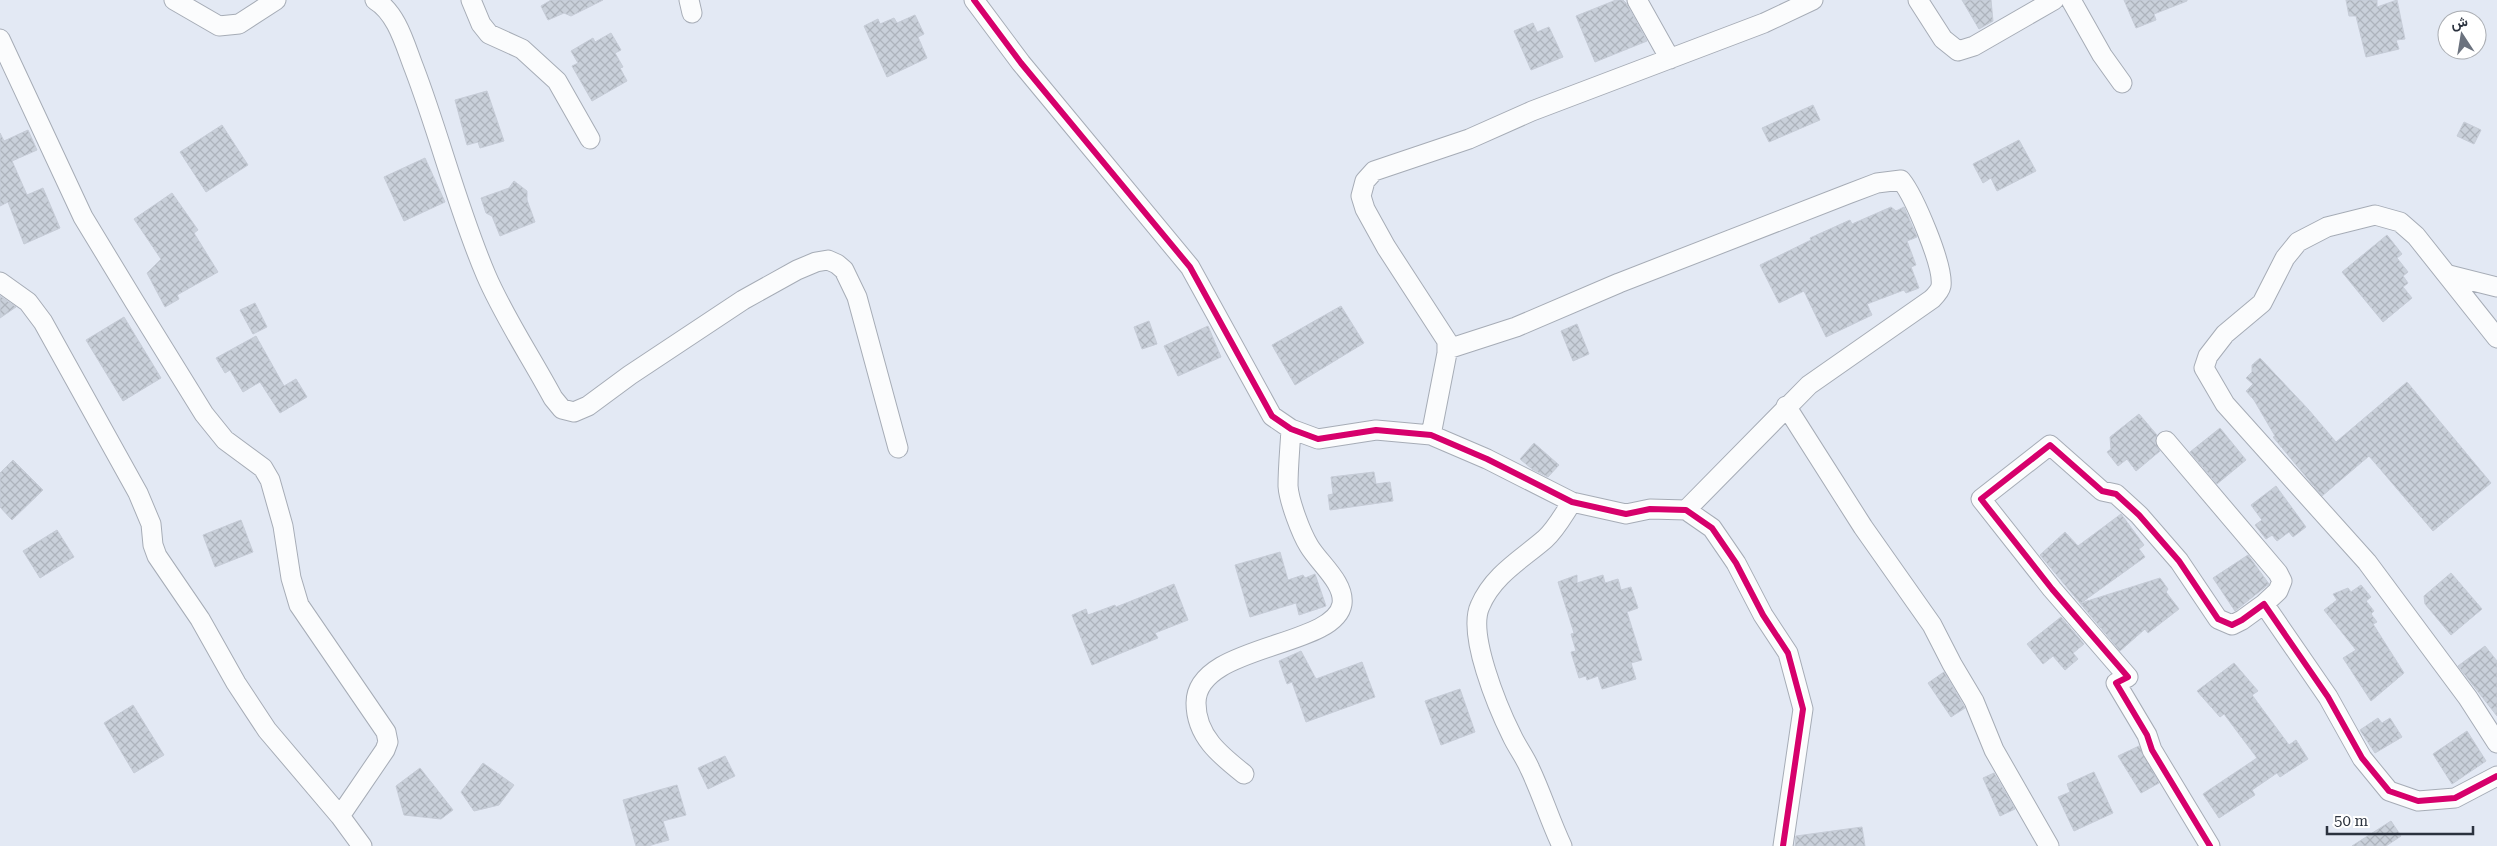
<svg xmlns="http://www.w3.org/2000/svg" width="2497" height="846" viewBox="0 0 2497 846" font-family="'Roboto Serif',Vazirmatn,serif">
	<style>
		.building { fill: url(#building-cross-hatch); stroke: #c6ccd7 }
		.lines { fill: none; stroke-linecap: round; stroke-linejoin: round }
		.minor-casing { stroke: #a6acb6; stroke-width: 21 }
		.minor { stroke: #fbfcfd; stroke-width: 19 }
		.cycleway-casing { stroke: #fff; stroke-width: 9 }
		.cycleway { stroke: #d6006c; stroke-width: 6 }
	</style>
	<defs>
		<pattern id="building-cross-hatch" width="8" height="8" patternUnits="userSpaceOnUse" patternTransform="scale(1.25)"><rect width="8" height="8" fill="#c9d0da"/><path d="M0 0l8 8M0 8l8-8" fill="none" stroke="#adb3bc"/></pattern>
	</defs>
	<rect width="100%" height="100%" fill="#e3e9f4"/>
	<path class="building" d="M551 0H603L571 16 564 13 548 20 541 6Z
		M1616 0H1623L1626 3 1647 41 1595 62 1576 16Z
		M1962 0H1991L1993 21 1979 29Z
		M2124 0H2187V1L2154 14 2156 20 2136 28Z
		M2346 0H2377V7L2397 0 2405 39 2396 40 2399 49 2366 57 2356 16H2349Z
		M915 15 924 34 918 37 927 58 887 77 864 26 878 19 880 24 894 18 897 23Z
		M1533 23 1537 32 1549 27 1563 57 1531 70 1514 31Z
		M611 33 621 50 615 53 623 67 620 68 627 81 592 101 572 66 578 63 571 51 593 38 595 42Z
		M487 91 504 141 480 148 478 142 467 145 455 100Z
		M1813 105 1820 120 1769 142 1762 128Z
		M2464 122 2481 130 2474 144 2457 136Z
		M222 125 248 165 206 192 180 152Z
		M28 130 37 150 12 161 27 195 43 188 60 228 24 244 8 202 0 206V133L4 141Z
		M2019 140 2036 171 1997 191 1991 178 1983 183 1973 164Z
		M425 158 445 202 404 221 384 177Z
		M514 181 527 191V200L535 222 500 236 492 216 486 213 481 198 509 188Z
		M172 193 198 230 194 233 218 272 177 295 179 299 165 307 147 273 161 259 134 219Z
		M1891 207 1896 211 1904 207 1917 237 1907 241 1916 265 1911 267 1919 288 1906 293 1904 290 1867 304 1872 315 1826 337 1804 291 1779 303 1760 265 1811 240 1810 238 1850 220 1852 224Z
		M2387 235 2402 254 2397 258 2408 272 2403 276 2408 283 2403 287 2412 298 2383 322 2342 272Z
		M0 296 16 307 0 318Z
		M255 303 267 327 253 334 240 310Z
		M1341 306 1364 343 1295 385 1272 345Z
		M124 317 161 378 123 401 86 340Z
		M1149 321 1157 344 1142 349 1134 327Z
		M1577 324 1589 354 1573 361 1561 331Z
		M1208 326 1221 357 1178 376 1164 346Z
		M256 336 284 386 296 379 307 397 280 413 260 382 243 392 230 370 225 373 216 358Z
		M2260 358 2308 409 2336 442 2407 382 2491 483 2433 531 2369 456 2322 496 2273 437 2275 436 2254 400 2246 391 2253 384 2246 378 2252 372V365Z
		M2139 414 2157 435 2155 443 2160 451 2136 471 2127 459 2118 466 2107 452 2111 449 2110 437Z
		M2220 428 2246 460 2217 484 2190 452Z
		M1534 443 1559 465 1548 477 1532 469 1520 459Z
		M13 460 43 490 12 520 0 507V473Z
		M1374 472 1376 484 1390 482 1393 501 1330 510 1328 495 1333 494 1331 477Z
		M2276 486 2306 527 2293 537 2289 532 2277 541 2272 535 2266 539 2255 525 2262 520 2251 505Z
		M2121 514 2144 545 2139 549 2145 557 2081 603 2160 578 2168 589 2166 592 2179 609 2148 633 2145 629 2120 651 2040 555 2065 532 2078 546Z
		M241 520 253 552 215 567 203 535Z
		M57 530 74 557 40 578 23 551Z
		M1280 552 1288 580 1303 575 1305 578 1315 574 1326 606 1299 615 1296 603 1250 617 1235 565Z
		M2248 555 2269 584 2235 611 2213 578Z
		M2451 573 2482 609 2451 635 2425 604 2424 596Z
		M1577 575V583L1603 575 1605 583 1618 579 1621 590 1631 587 1638 608 1627 612 1642 660 1631 663 1636 679 1602 689 1598 676 1587 680 1586 676 1579 678 1571 652 1576 651 1571 634 1574 633 1558 582Z
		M1174 584 1188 620 1155 633 1158 638 1092 665 1072 615 1086 609 1088 615 1115 605 1116 607Z
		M2361 585 2371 597 2366 601 2374 611 2371 614 2377 622 2373 624 2404 673 2371 701 2343 658 2356 650 2324 610 2337 600 2333 594 2348 588 2351 592Z
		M2061 617 2084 644 2073 653 2078 659 2065 670 2053 656 2043 664 2027 644Z
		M2485 646 2497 661V716L2458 666Z
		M1301 651 1316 679 1362 662 1375 697 1306 722 1292 682 1287 684 1279 661Z
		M2234 663 2258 691 2252 695 2289 745 2296 740 2308 759 2280 777 2277 773 2252 790 2255 795 2219 818 2203 794 2257 758 2224 714 2220 717 2197 691Z
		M1944 672 1965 708 1951 717 1928 683Z
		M1460 689 1475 732 1441 745 1425 701Z
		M133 705 164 755 134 773 104 723Z
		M2378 718 2382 723 2390 718 2402 737 2375 753 2360 730Z
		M2467 731 2486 761 2452 784 2433 754Z
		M2139 746 2159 783 2141 793 2118 756Z
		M725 756 735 776 708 789 698 768Z
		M483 763 514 785 499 805 474 811 461 792Z
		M420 768 453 810 441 819 404 815 396 786Z
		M2094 772 2113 813 2074 831 2058 797 2070 792 2067 784Z
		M1994 773 2015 809 2000 816 1983 778Z
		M677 785 686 815 663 821 669 840 648 846H636L623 800Z
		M2391 821 2401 836 2386 846H2352Z
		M1862 827 1865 846H1795L1796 836Z"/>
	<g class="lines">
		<g class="minor-casing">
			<path id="minor" d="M174 0 219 26 239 24 276 0
				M375 0C397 13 405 45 414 68 440 136 457 207 486 275 504 317 531 357 553 398L562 409 574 412 588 406 630 375 743 300 797 270 816 262 828 260 837 264 844 270 857 297 898 448
				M471 0 481 24 489 34 522 49 557 81 590 139
				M689 0 692 13
				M974 0 1021 63 1190 267 1272 416 1291 429 1318 439 1376 430 1431 435 1487 459 1572 502 1626 514 1650 509 1686 510 1712 528 1736 563 1763 615 1788 653 1803 709 1783 846
				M1637 0 1670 59
				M1918 0 1943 39 1958 51 1974 46 2054 0
				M2071 0 2102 55 2122 83
				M0 39 83 217 134 301 204 414 225 440 263 468 270 480 283 526 291 578 299 605 386 732 388 742 385 750 340 816
				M2449 275 2497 287
				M0 282 28 302 43 322 138 493 151 524 153 545 157 556 200 619 236 683 267 730 340 816 362 846
				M2497 338 2416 236 2400 222 2375 215 2327 227 2298 242 2285 258 2262 303 2225 334 2208 356 2204 368 2225 404 2367 562 2468 698 2497 743
				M1448 349 1516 327 1619 283 1848 194 1877 183 1901 180C1914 196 1944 266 1941 286 1940 291 1936 295 1932 299L1809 385 1686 510
				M1786 406 1863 527 1932 625 1952 664 1974 701 1994 750 2049 846
				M1431 435 1447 353V341L1386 247 1365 209 1361 196 1365 181 1374 171 1469 139 1532 111 1764 23 1813 0
				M2166 441 2278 573 2282 581 2278 591 2264 604
				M1244 774C1220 755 1196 736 1196 703 1196 644 1335 648 1342 604 1345 583 1319 563 1309 546 1301 533 1289 501 1288 486 1288 467 1290 448 1291 429
				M1562 846C1550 821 1542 794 1530 769 1525 757 1517 747 1512 736 1498 708 1467 634 1480 606 1493 575 1522 559 1545 539 1556 529 1564 514 1572 502
				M2210 846 2152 750 2147 735 2116 683 2128 677 2052 589 1981 499 2050 445 2102 491 2116 494 2139 515 2179 561 2218 619 2232 625 2242 620 2264 604 2328 697 2362 758 2389 791 2418 801 2455 798 2497 776"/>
		</g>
		<use href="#minor" class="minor"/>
		<g class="cycleway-casing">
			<path id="cycleway" d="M974 0 1021 63 1190 267 1272 416 1291 429 1318 439 1376 430 1431 435 1487 459 1572 502 1626 514 1650 509 1686 510 1712 528 1736 563 1763 615 1788 653 1803 709 1783 846
				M2210 846 2152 750 2147 735 2116 683 2128 677 2052 589 1981 499 2050 445 2102 491 2116 494 2139 515 2179 561 2218 619 2232 625 2242 620 2264 604 2328 697 2362 758 2389 791 2418 801 2455 798 2497 776"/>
		</g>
		<use href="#cycleway" class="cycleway"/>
	</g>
	<g transform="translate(2462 35) rotate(348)"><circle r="24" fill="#ffffff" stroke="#aaadb2"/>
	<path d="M0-4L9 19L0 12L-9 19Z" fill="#6b727e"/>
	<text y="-8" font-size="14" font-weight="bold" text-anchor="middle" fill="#2b323e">ش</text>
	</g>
	<path d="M2327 826v8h146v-8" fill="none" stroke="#2b323e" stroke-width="2.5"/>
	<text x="2334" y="826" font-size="15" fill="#2b323e" stroke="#ffffff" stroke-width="4" paint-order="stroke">50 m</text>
</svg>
